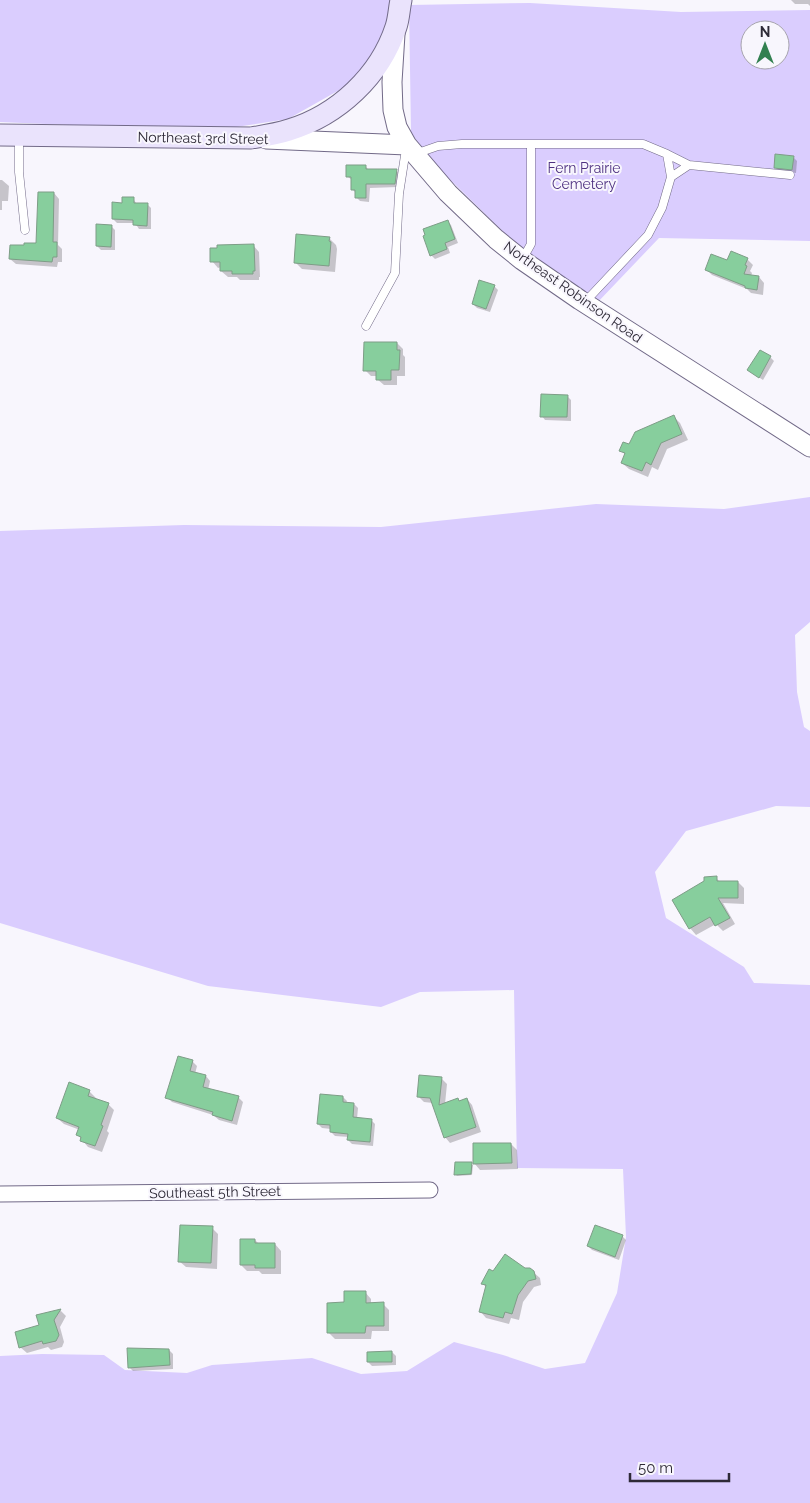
<svg xmlns="http://www.w3.org/2000/svg" width="810" height="1503" viewBox="0 0 810 1503" font-family="Raleway,sans-serif">
	<style>
		.green { fill: #dacdfe; fill-rule: evenodd }
		.shadow { fill: #0003 }
		.building { fill: #87ce9d; stroke: #7e9d87 }
		.lines { fill: none; stroke-linecap: round; stroke-linejoin: round }
		.service-casing { stroke: #726a88; stroke-width: 9 }
		.minor-casing { stroke: #726a88; stroke-width: 17 }
		.tertiary-casing { stroke: #726a88; stroke-width: 21 }
		.secondary-casing { stroke: #726a88; stroke-width: 23 }
		.service { stroke: #fff; stroke-width: 8 }
		.minor { stroke: #fff; stroke-width: 15 }
		.tertiary { stroke: #fff; stroke-width: 19 }
		.secondary { stroke: #eae3fc; stroke-width: 21 }
		.labels { text-anchor: middle; dominant-baseline: central; stroke-width: 4; stroke-linejoin: round; paint-order: stroke }
		.street-label { font-size: 14px; fill: #2e2a37; stroke: #f8f6fd }
		.park-label { font-size: 14px; fill: #4d3080; stroke: #f8f6fd }
	</style>
	<rect width="100%" height="100%" fill="#f8f6fd"/>
	<path class="green" d="M0 0H394L382 41 350 84 288 119 236 127 69 125 0 122Z
		M530 3 681 12 810 10V241L659 238 596 304 523 251 427 157 411 132 409 5ZM750 30H780V60H750Z
		M810 497V622L795 635 797 692 804 727 810 731V807L776 806 686 831 655 872 666 918 744 967 754 983 810 985V1503H0V1356L42 1354 104 1355 125 1370 187 1373 212 1365 312 1358 361 1374 407 1371 454 1342 503 1355 545 1369 585 1363 617 1293 626 1237 623 1169 517 1168 514 990 420 992 381 1007 208 986 0 923V531L184 525 381 527 596 504 724 509Z"/>
	<path class="shadow" d="M791 0H810V6L808 4H795Z
		M793 157 797 161 796 173 779 171 775 167Z
		M366 167 369 170H396L400 174 398 187 370 188 369 202 360 201 356 197V193L352 189V180L347 176Z
		M0 180H2L9 186 8 201H2V210H0Z
		M54 193 59 199 58 245 62 249V262H58L57 267 16 264 10 259 38 244Z
		M133 199 137 204H147L151 208V229H139L135 223H117L113 219 123 204Z
		M447 221 451 225 458 243 448 247 450 253 435 259 431 255Z
		M111 226 115 230V250H101L97 246Z
		M329 238 336 245 337 249 335 272 302 269 296 263Z
		M253 245 259 252 260 277H259V280H240L237 277H228L221 271V267L218 268 212 261Z
		M747 259 753 265 750 271 752 273 751 276 759 277 764 283 763 295 751 293 747 289 712 275 706 269 728 262Z
		M494 286 498 290 490 312 477 308 473 304Z
		M397 343 403 349V355L405 357V376H397V385H384L377 379V376H371L365 370Z
		M770 357 774 361 763 380 748 370Z
		M567 396 571 400V421L545 420 542 416Z
		M674 417 680 423 688 440 667 449 658 470 652 467 648 477 629 469 622 463 626 455 621 451Z
		M716 878 720 882H738L744 888V904L723 903 735 924 723 931 716 924 696 935 690 928 674 900Z
		M192 1061 197 1066 195 1074 206 1076 210 1081 208 1090 238 1097 243 1102 237 1125 219 1120 213 1115 172 1102 167 1097Z
		M441 1078 447 1084 445 1104 467 1099 472 1105 481 1132 450 1143 445 1137 433 1103 424 1102 419 1097Z
		M89 1091 96 1098 95 1099 108 1104 114 1110 107 1131 109 1133 102 1152 88 1147 78 1135 80 1130 64 1124 57 1118Z
		M343 1097 347 1101 346 1104H354L358 1108 357 1119 371 1120 375 1124 373 1146 352 1144 348 1140 349 1137 335 1136 331 1132V1129L322 1128 318 1124Z
		M511 1144 517 1150 518 1169 480 1170 474 1163Z
		M471 1164 473 1165 472 1175 457 1176 455 1174Z
		M212 1228 218 1234 217 1269 186 1267 179 1261Z
		M622 1236 626 1240 619 1260 592 1250 588 1246Z
		M255 1240 259 1244H275L281 1251V1274H262L259 1271H247L241 1265Z
		M525 1270 533 1272 540 1278 541 1285 534 1287 523 1302 519 1320 511 1318 509 1324 486 1318 480 1311 486 1287 483 1284 493 1273Z
		M365 1292 371 1299V1304H383L389 1310V1331H372L371 1339H335L328 1332 345 1303Z
		M60 1310 66 1316 60 1327 64 1342 62 1347 51 1350 48 1347 27 1353 20 1347 40 1326 37 1315Z
		M169 1350 173 1354V1369L133 1371 129 1367Z
		M392 1352 396 1356V1365L372 1366 368 1362Z"/>
	<path class="building" d="M775 154 794 156 792 170 774 168Z
		M346 165H366V169H397L395 184H366V198H355V190H351V177H346Z
		M38 192H54L53 242H57V257H53L52 262 9 259 10 245H24V243H36Z
		M122 197H134V203H148L147 226 133 225V220L112 219V202L122 203Z
		M448 220 455 239 445 243 447 249 430 256 423 236 425 235 423 229Z
		M96 224 112 225 111 247 96 246Z
		M296 234 330 237 329 241 331 242 329 266 294 263Z
		M254 244 255 271H253V274H232V271H220V262H210V248H217V245Z
		M731 251 748 258 745 265 747 266 744 274 759 276 757 290 745 288V286L705 270 711 254 727 260Z
		M479 280 495 285 486 309 472 304Z
		M364 342H397V350H400L399 370H391V380H376V371H363Z
		M760 350 771 356 759 378 747 370Z
		M541 394 568 395 567 417H540Z
		M674 415 682 434 661 443 651 465 646 462 642 471 621 463 625 453 619 451 623 442 629 444 635 432Z
		M717 876V881H738V898H718L730 918 715 926 710 917 689 929 672 900 704 881V877Z
		M178 1056 193 1060 190 1071 206 1075 203 1087 239 1096 232 1121 212 1115 213 1112 165 1098Z
		M419 1075 442 1077 439 1105 458 1098 459 1101 467 1098 476 1127 444 1138 430 1098 417 1097Z
		M69 1082 90 1090 88 1096 109 1103 101 1125 103 1126 95 1146 80 1141 81 1137 76 1135 79 1127 56 1118Z
		M320 1094 343 1096V1102L354 1103 353 1117 372 1119 370 1142 347 1140 348 1134 330 1132V1125L317 1124Z
		M473 1143H511L512 1163 473 1164Z
		M455 1162H472L471 1174 454 1175Z
		M180 1225 213 1226 211 1263 178 1262Z
		M595 1225 623 1235 615 1257 587 1246Z
		M240 1239H255V1243H275V1268H255V1265H240Z
		M505 1254 525 1268H530L534 1271 536 1279 528 1281 518 1295 512 1314 505 1312 503 1318 479 1312 486 1285 481 1284 489 1269 493 1271Z
		M344 1291H366V1303L384 1302V1326H366L365 1333H327V1303L344 1302Z
		M61 1309 54 1320 59 1335 56 1341 43 1344 42 1341 19 1348 15 1332 39 1325 36 1315Z
		M127 1348 169 1349 170 1365 128 1368Z
		M392 1351V1362H367V1352Z"/>
	<g class="lines">
		<g class="service-casing">
			<path id="service" d="M19 138V172L25 230
				M415 154 438 146 462 144H643L667 154 671 177 662 208 648 235 585 302
				M667 154 689 165
				M671 177 689 165 790 175
				M522 260 531 244V144
				M366 326 395 273 399 194 406 149"/>
		</g>
		<g class="minor-casing">
			<path id="minor" d="M0 1194 430 1190"/>
		</g>
		<g class="tertiary-casing">
			<path id="tertiary" d="M395 34 392 82 393 110 397 127 407 145 448 193 496 239 522 260 580 300 810 447
				M266 139 407 145"/>
		</g>
		<g class="secondary-casing">
			<path id="secondary" d="M0 135 251 138C264 136 277 134 289 130 338 115 380 76 396 27 399 18 399 9 401 0"/>
		</g>
		<use href="#service" class="service"/>
		<use href="#minor" class="minor"/>
		<use href="#tertiary" class="tertiary"/>
		<use href="#secondary" class="secondary"/>
	</g>
	<g class="labels">
		<g class="street-label">
			<text transform="translate(203 138) rotate(1)">Northeast 3rd Street</text>
			<text transform="translate(573 292) rotate(35)">Northeast Robinson Road</text>
			<text transform="translate(215 1192) rotate(-1)">Southeast 5th Street</text>
		</g>
		<g class="park-label">
			<text x="584" y="168">Fern Prairie<tspan x="584" dy="16">Cemetery</tspan></text>
		</g>
	</g>
	<g transform="translate(765 45)"><circle r="24" fill="#f8f6fd" stroke="#a7a4ae"/>
	<path d="M0-4L9 19L0 12L-9 19Z" fill="#328050"/>
	<text y="-8" font-size="14" font-weight="bold" text-anchor="middle" fill="#2e2a37">N</text>
	</g>
	<path d="M630 1473v8h99v-8" fill="none" stroke="#2e2a37" stroke-width="2.5"/>
	<text x="638" y="1473" font-size="15" fill="#2e2a37" stroke="#f8f6fd" stroke-width="4" paint-order="stroke">50 m</text>
</svg>
